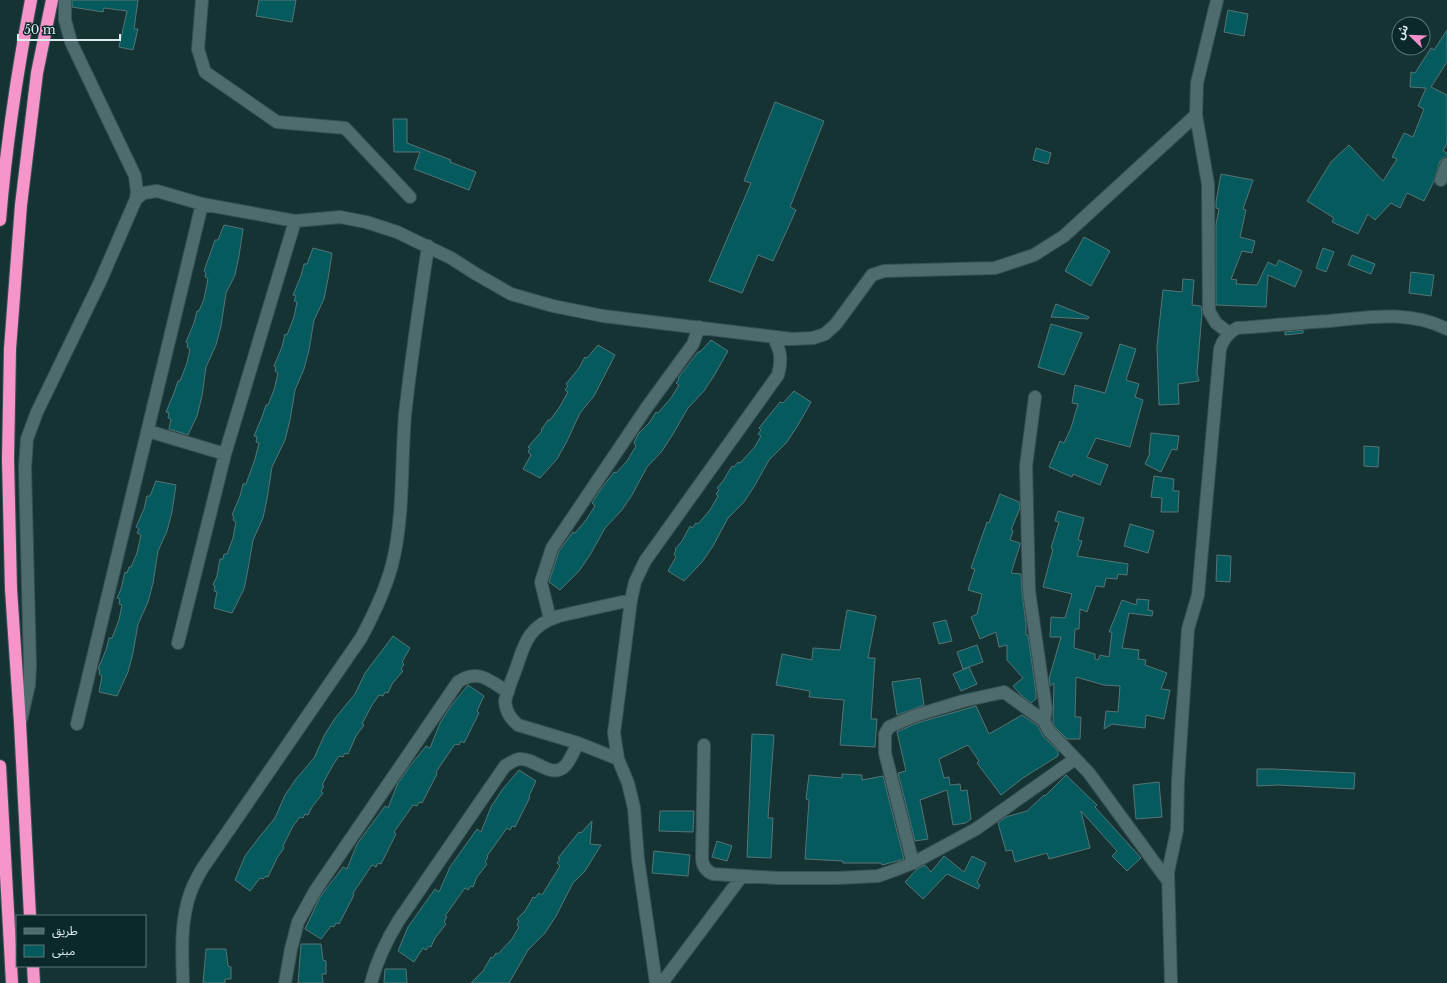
<svg xmlns="http://www.w3.org/2000/svg" width="1447" height="983" viewBox="0 0 1447 983" font-family="'Libre Baskerville','Noto Sans Arabic',serif">
	<style>
		.building { fill: #055a5e; stroke: #567476 }
		.lines { fill: none; stroke-linecap: round; stroke-linejoin: round }
		.minor-casing { stroke: #395153; stroke-width: 14 }
		.highway-casing { stroke: #395153; stroke-width: 14 }
		.minor { stroke: #4e6c6d; stroke-width: 12 }
		.highway { stroke: #f595ca; stroke-width: 12 }
	</style>
	<rect width="100%" height="100%" fill="#163334"/>
	<path class="building" d="M72 0H138L134 29H138L133 50 119 47 127 11 104 8 103 12 72 7Z
		M259 0H296L292 22 256 16Z
		M1228 10 1248 14 1244 36 1224 32Z
		M1447 30V62L1431 87 1447 95V143L1443 151 1447 153V155L1440 161 1434 181 1424 201 1407 193 1400 208 1391 203 1375 220 1368 214 1358 234 1332 222 1334 218 1307 201 1331 162 1349 145 1383 181 1397 159 1392 157 1404 133 1413 137 1424 109 1418 106 1426 88 1410 87 1411 72 1415 73 1431 48 1434 50Z
		M775 102 824 121 790 207 796 210 773 261 758 255 742 293 709 281 751 183 744 181Z
		M393 119H407V143L451 160 450 162 476 172 469 190 414 169 420 152H394Z
		M1036 148 1051 153 1048 164 1033 160Z
		M1221 174 1253 180 1243 209 1246 210 1240 237 1255 241 1252 253 1242 251 1231 279 1237 280 1236 284 1257 285 1268 262 1276 266 1279 260 1302 271 1295 287 1268 275 1266 307 1216 305V224L1219 209 1216 208V202Z
		M224 225 243 229 239 256 235 275 226 293 221 326 216 345 206 367 202 396 197 416 188 435 169 429 171 419 168 418 169 413 166 412 174 393 178 381H180L187 363 190 349 187 347 188 343 186 342 194 323 197 311H199L204 299 208 279 205 277 206 273 204 271 215 240H218Z
		M1084 237 1110 251 1091 286 1065 271Z
		M313 248 332 253 328 279 324 299 314 320 309 350 304 369 295 390 290 420 285 440 272 467 267 499 263 518 253 540 248 569 244 589 232 613 214 608 217 592 214 591 215 586 213 585 217 576 220 559H223L224 554H227L233 538 236 522 233 520 234 516 232 515 240 496 243 484H246L255 459 259 443 256 442 257 437 254 436 262 417 266 405H268L274 390 278 373 275 371 276 367 274 366 282 347 285 334 287 335 294 317 297 302 294 301 296 296 293 295 301 276 304 264H307Z
		M1323 248 1334 252 1326 272 1316 268Z
		M1352 255 1375 264 1371 274 1348 265Z
		M1411 272 1434 275 1431 296 1409 293Z
		M1183 279 1194 280 1192 305 1201 306 1202 313 1197 373 1199 381 1178 384 1179 404 1159 405 1157 346 1163 290 1182 292Z
		M1056 304 1089 317 1088 319 1051 317Z
		M1051 324 1082 333 1064 375 1038 367Z
		M1303 330V333L1285 335V332Z
		M711 340 728 351 715 374 704 391 688 408 673 434 662 451 647 467 632 495 621 511 605 528 590 555 579 571 560 590 549 582 559 551 573 532 575 533 586 520 595 506 592 503 601 489 614 472 616 473 627 461 636 446 634 443 638 434 649 423 656 412 658 413 671 398 679 385 676 383 679 379 678 378 698 352H700Z
		M1120 344 1136 349 1126 380 1139 384 1135 397 1143 400 1130 447 1096 438 1087 457 1108 465 1100 485 1073 474 1072 477 1049 467 1060 441 1064 443 1071 428 1078 404 1072 403 1075 385 1105 393Z
		M598 345 615 355 594 396 580 413 567 441 557 459 540 478 523 469 531 455 528 452 530 448 528 447 542 431 541 430 548 420H550L559 408 568 392 565 390 568 386 566 384 579 368 585 357 587 358Z
		M794 391 811 402 798 425 787 442 769 460 755 485 744 502 728 518 713 546 702 562 684 581 668 571 676 557 674 554 676 550 675 549 682 541 690 526 692 528 696 523 698 524 710 510 718 496 716 494 719 490 717 488 723 481 732 466 734 467 738 462 740 463 754 448 761 436 758 434 761 430 759 428 780 402 783 403Z
		M1151 433 1179 436 1177 450 1172 449 1161 472 1145 464 1150 453H1149Z
		M1364 446 1379 447 1378 467 1364 466Z
		M1154 476 1174 479 1173 491H1179L1178 512H1161L1162 498 1151 497Z
		M156 481 176 485 172 512 167 531 158 551 153 583 148 602 138 624 133 653 128 672 117 696 99 692 102 676 99 674 100 670 98 669 106 650 109 638H112L119 620 122 605 119 604 120 599 117 598 121 589 125 572 127 573 129 567H131L137 553 141 535 137 533 139 529 136 527 144 509 147 496H150Z
		M1000 494 1019 502 1020 508 1011 530 1013 531 1010 540 1020 543V545L1011 573 1021 574 1022 592 1026 624V635H1028L1036 692V699L1031 703 1021 695 1013 686 1023 678 1007 660V645L999 647 996 632 980 639 971 617 977 614 982 594 968 590 975 569 971 568 987 522 989 523Z
		M1058 511 1084 518 1078 540 1082 541 1077 556 1128 564 1127 575 1118 574 1117 579 1106 578 1104 587 1096 586 1087 612 1080 609 1079 629H1075L1074 648 1095 654V659L1098 660 1100 655 1109 657 1112 632H1109L1122 600 1136 605 1137 599 1149 600 1148 610 1153 611 1152 616 1129 613 1122 648 1139 650 1138 659 1146 660 1145 665 1167 673 1161 689 1170 690 1164 719 1146 715 1145 728 1112 724 1104 729 1106 711 1118 712 1120 686 1104 685 1076 677 1075 717H1081L1080 739H1067L1055 727 1053 723 1054 683 1050 686 1049 679 1061 637H1050L1051 617 1065 618 1072 594 1043 587 1053 549 1051 548 1059 522 1055 521Z
		M1130 524 1154 531 1148 553 1124 546Z
		M1217 555 1231 556 1230 582 1216 581Z
		M847 610 876 616 868 658H875L871 719H877L875 747 840 745 844 700 809 697 810 691 776 685 782 654 812 660 813 648 840 650Z
		M946 620 952 641 939 644 933 623Z
		M393 636 410 648 402 662 404 664 401 669 403 671 392 684 388 693 385 692 383 696 379 695 372 705 362 724 364 725 356 736 348 754 345 753 343 757 339 756 333 765 322 785 324 786 321 791 323 793 312 807 308 815 305 814 303 818 300 817 293 826 283 846 284 848 277 858 268 877 266 876 263 879 260 878 250 891 235 880 245 856 257 840 275 818 285 795 296 779 314 758 325 734 336 717 355 694 365 673Z
		M977 645 983 662 963 669 957 652Z
		M969 667 977 684 961 691 953 674Z
		M920 678 924 705 897 715 892 682Z
		M468 685 484 696 477 711 479 713 464 743 461 741 459 745 455 744 436 772 437 774 422 803 419 802 417 806 413 805 394 832 396 834 381 864 378 863 376 867 372 865 353 893 354 895 339 924 336 923 334 927 331 926 321 939 305 929 320 897 343 867 347 869 357 844 385 806 388 808 398 783 410 766 426 746 430 748 440 723 451 706Z
		M976 706 989 734 1022 715 1038 726 1043 736 1058 751V756L1023 778 1001 795 977 763 979 761 968 745 939 759 944 778 949 777 950 785 960 784 961 791 967 790 971 819 966 823 953 825 947 790 920 800 928 839 915 841 898 773 906 771 897 732 917 723Z
		M752 734 774 735 768 818H773L771 858 747 857Z
		M1257 769H1273L1355 773 1354 789 1279 785 1257 786Z
		M519 770 536 781 529 796 530 797 515 827 512 826 510 830 507 828 487 856 488 857 485 862 487 864 477 877 473 887 471 886 468 890 465 888 445 916 447 917 444 922 446 924 435 938 431 947 429 946 426 950 423 948 414 962 398 951 408 927 435 889 439 892 450 867 477 829 481 832 491 807 502 790Z
		M842 774 862 775V780L883 776 904 859 882 865 881 863H843V861L805 859 809 800 806 799 809 775 842 778Z
		M1066 775 1097 805 1095 807 1141 858 1127 871 1112 856 1117 851 1081 811 1090 848 1049 859 1047 853 1015 862 1012 850 1006 851 998 823 1006 817 1027 811 1044 795 1045 796Z
		M1159 782 1162 817 1136 819 1133 785Z
		M660 811H694L693 832 659 831Z
		M592 821 590 844 601 845 585 871 573 883 556 916 545 933 528 950 509 983H471L483 971 491 957 493 958 496 953 498 954 512 939 519 927 517 925 519 921 517 919 525 911 533 897 535 898 539 893 542 895 560 866 557 863 560 859 558 858 579 832 581 833Z
		M717 841 732 846 727 861 712 857Z
		M654 851 690 855 688 876 652 873Z
		M944 856 964 872 972 856 986 863 977 882 980 885 978 889 947 874 923 899 905 882 917 869 925 865 931 872Z
		M301 944H321L323 960 326 961V974H322L323 983H298Z
		M206 949H226L228 966 231 967V979H225V983H203Z
		M385 969H406L407 983H384Z"/>
	<g class="lines">
		<g class="minor-casing">
			<path id="minor" d="M202 0 198 49 205 72 277 122 345 128 410 197
				M1217 0 1197 83 1196 115 1208 184 1209 311 1216 323 1229 333
				M1441 180 1447 164
				M136 199 144 193 157 191 202 204 295 221 340 217 366 222 397 232 451 258 476 274 511 294 553 306 603 316 792 339 813 338 825 334 836 324 872 275 884 271 995 268 1034 255 1064 236 1196 115
				M1035 397 1026 466 1029 591 1046 709 1044 721
				M148 431 225 454
				M550 619 541 582 552 548 647 407 693 344 699 327
				M178 643 225 454 295 221
				M21 720 29 685 30 665 25 468 27 439 37 412 100 282 136 199 137 192 135 176 71 42 65 20V0
				M77 724 202 204
				M704 745 702 857C702 866 706 871 713 874L777 878H837L878 876 895 870 913 863 976 829 1075 759
				M618 759 578 743 518 725C510 718 506 712 505 701 508 689 513 677 517 666 525 640 531 625 559 616L631 600
				M913 863 885 753V734L889 727 914 716 963 701 1004 692 1044 721 1049 731 1089 773 1168 881
				M183 983C182 952 180 921 191 891 194 883 198 876 202 869L361 638C374 614 385 591 392 565 404 518 401 463 405 415 411 358 420 302 428 246
				M285 983 291 949 298 922 315 891 458 682C478 668 490 681 508 692
				M371 983C377 960 386 941 399 920L505 766C510 763 514 760 519 759 535 757 552 781 566 765 571 759 574 750 578 743
				M656 983 638 859 634 808 628 783 618 759 614 733 631 600 635 582 645 561 778 375C782 360 781 350 773 337
				M662 983 742 876
				M1171 983 1168 872 1177 830 1178 780 1188 629 1198 595 1220 349C1223 339 1228 333 1237 328 1268 326 1299 323 1329 321 1369 317 1410 310 1447 329"/>
		</g>
		<g class="highway-casing">
			<path id="highway" d="M0 220C6 146 17 73 31 0
				M0 766 12 983
				M30 916 20 723 11 589 8 459 10 349 21 205 37 73 52 0
				M33 966 34 983"/>
		</g>
		<use href="#minor" class="minor"/>
		<use href="#highway" class="highway"/>
	</g>
	<rect x="16" y="915" width="130" height="52" fill="#0b292a" stroke="#5f7778"/>
	<rect x="24" y="928" width="20" height="6" fill="#4e6c6d" stroke="#5f7778"/>
	<text x="52" y="935" font-size="12" fill="#ddedee">طريق</text>
	<rect x="24" y="945" width="20" height="12" fill="#055a5e" stroke="#5f7778"/>
	<text x="52" y="955" font-size="12" fill="#ddedee">مبنى</text>
	<g transform="translate(1411 36) rotate(293)"><circle r="19" fill="#0b292a" stroke="#5f7778"/>
	<path d="M0-3L7 15L0 10L-7 15Z" fill="#f98fca"/>
	<text y="-6" font-size="11" font-weight="bold" text-anchor="middle" fill="#ddedee">ش</text>
	</g>
	<path d="M18 34v6h102v-6" fill="none" stroke="#ddedee" stroke-width="2"/>
	<text x="24" y="34" font-size="12" fill="#ddedee" stroke="#0b292a" stroke-width="3" paint-order="stroke">50 m</text>
</svg>
